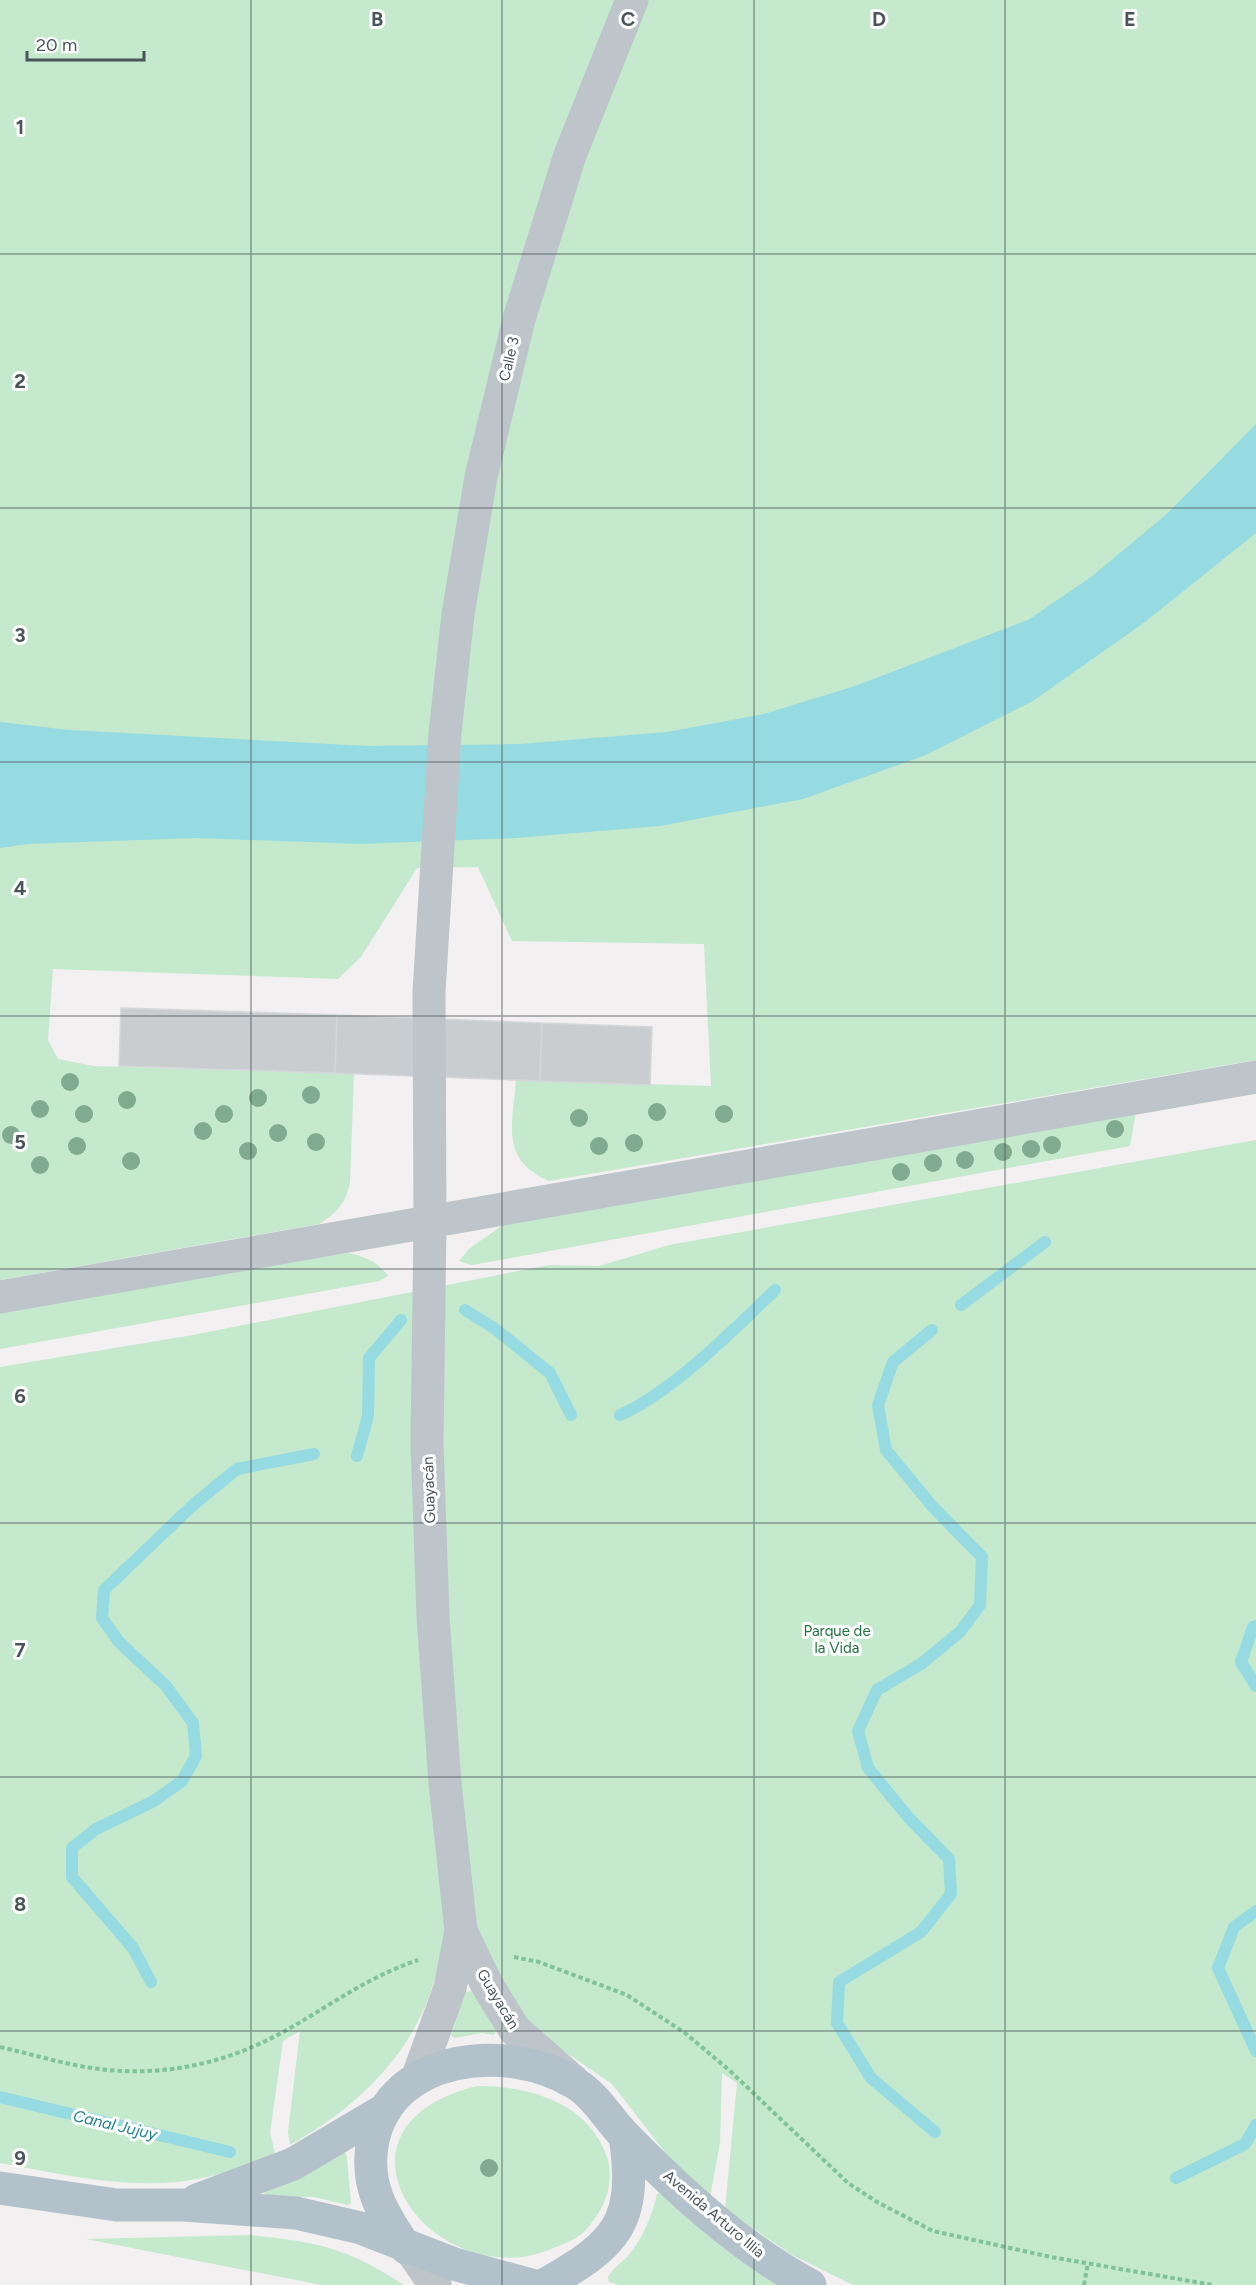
<svg xmlns="http://www.w3.org/2000/svg" width="1256" height="2285" viewBox="0 0 1256 2285" font-family="Figtree,sans-serif">
	<style>
		.green { fill: #c4e9cd }
		.water { fill: #96dbe1 }
		.lines { fill: none; stroke-linecap: round; stroke-linejoin: round }
		.stream { stroke: #96dbe1; stroke-width: 12 }
		.building { fill: #cacdd0; stroke: #d4d7da; stroke-width: 1.5 }
		.path { stroke: #80c399; stroke-width: 4; stroke-dasharray: 4.5 3; stroke-linecap: butt }
		.minor { stroke: #bdc5ca; stroke-width: 33 }
		.major { stroke: #b3c2ca; stroke-width: 33 }
		.tree { fill: #80ab90 }
		.grid { fill: none; stroke: #4a555a; stroke-width: 1.5; stroke-opacity: 0.55 }
		.labels { text-anchor: middle; dominant-baseline: central; stroke-width: 6; stroke-linejoin: round; paint-order: stroke }
		.street-label { font-size: 15px; fill: #4a555a; stroke: #fff }
		.park-label { font-size: 15px; fill: #237341; stroke: #fff }
		.water-label { font-size: 16px; font-style: italic; fill: #1e828b; stroke: #fff }
		.grid-label { font-size: 20px; text-anchor: middle; font-weight: bold; fill: #4a555a; stroke: #fff; stroke-width: 6; stroke-linejoin: round; paint-order: stroke }
	</style>
	<rect width="100%" height="100%" fill="#f2f0f0"/>
	<path class="green" d="M0 0H1256V1060L549 1181C499 1159 513 1124 516 1080L711 1086 704 944 512 941 478 867 417 868 361 957 338 979 53 969 48 1040 58 1059 93 1066 354 1074 350 1182C346 1203 337 1213 319 1224L0 1280Z
		M1136 1111 1130 1146 472 1265 459 1261 470 1248 503 1225Z
		M1256 1140V2285H853L792 2255 725 2209 737 2083 722 2073 720 2143 710 2197 678 2169 612 2084 536 2032 516 2008 438 1966C420 2047 362 2105 290 2145L288 2132 300 2031 283 2041 270 2133 275 2153C174 2201 104 2182 0 2163V1367L193 1335 549 1265 599 1266 669 1245Z
		M348 1253C366 1257 377 1261 388 1276L379 1281 0 1349V1309Z
		M471 1991 497 2028 494 2035 482 2033 455 2038 451 2035 466 1992Z
		M477 2086C529 2086 588 2102 607 2157 612 2172 610 2190 603 2205 596 2218 585 2235 570 2241 557 2247 542 2253 528 2256 416 2275 321 2124 477 2086Z
		M339 2151 345 2152 347 2157 351 2203 348 2205 314 2197H266L264 2191Z
		M663 2193 722 2247 779 2285H620L609 2282 608 2277C613 2268 621 2263 628 2256 643 2238 652 2216 657 2194Z
		M249 2235C317 2242 346 2247 404 2285H322L86 2239Z"/>
	<path class="water" d="M1256 424V533L1145 622 1033 701 926 755 803 799 660 826 516 838 360 844 196 838 28 844 0 848V722L69 730 368 746 520 744 667 732 764 714 855 686 1028 620 1091 577 1168 513Z"/>
	<g class="lines">
		<path class="stream" d="M961 1305 1045 1242
			M465 1310 494 1328 550 1373 571 1415
			M932 1330 893 1362 878 1405 886 1450 932 1506 982 1557 980 1605 960 1632 921 1664 877 1690 858 1731 868 1768 909 1818 949 1859 951 1894 921 1932 839 1982 837 2023 871 2078 935 2132
			M620 1415C671 1393 734 1330 775 1290
			M357 1456 368 1416 369 1358 401 1320
			M1256 1626 1253 1627 1241 1662 1256 1686
			M1256 1911 1234 1927 1218 1968 1256 2051
			M151 1982 133 1948 72 1877V1848L96 1829 154 1801 182 1781 196 1756 193 1723 166 1686 119 1642 102 1618 104 1590 193 1505 237 1469 314 1454
			M0 2097 230 2152
			M1176 2178 1245 2144 1256 2125"/>
	</g>
	<path class="building" d="M121 1008 337 1015 335 1073 119 1066Z
		M337 1015 542 1023 540 1081 335 1073Z
		M542 1023 652 1027 650 1085 540 1081Z"/>
	<g class="lines">
		<path class="path" d="M514 1957 539 1962 627 1995 685 2033 729 2070 848 2183 877 2202 933 2231 1051 2257 1213 2285
			M0 2047C27 2053 53 2061 80 2066 153 2080 225 2066 290 2028 336 2002 366 1978 418 1960
			M1084 2285 1088 2263"/>
		<path class="minor" d="M0 1297 1256 1077
			M461 1931 487 1985 515 2030 573 2081
			M418 2076 450 1988 461 1931 445 1783 433 1617 427 1443 430 1223 429 992 445 733 458 614 481 477 519 319 570 155 632 0
			M411 2250 435 2285"/>
		<path class="major" d="M0 2188 117 2205H184L296 2213 361 2228 454 2264 531 2285
			M197 2200 293 2164 386 2109
			M406 2248C382 2213 364 2184 373 2140 392 2053 508 2043 573 2082 596 2095 608 2119 626 2137 680 2192 742 2249 810 2285
			M544 2285C617 2244 638 2223 625 2136"/>
	</g>
	<g class="tree">
		<circle cx="70" cy="1082" r="9"/>
		<circle cx="311" cy="1095" r="9"/>
		<circle cx="258" cy="1098" r="9"/>
		<circle cx="127" cy="1100" r="9"/>
		<circle cx="40" cy="1109" r="9"/>
		<circle cx="657" cy="1112" r="9"/>
		<circle cx="84" cy="1114" r="9"/>
		<circle cx="224" cy="1114" r="9"/>
		<circle cx="724" cy="1114" r="9"/>
		<circle cx="579" cy="1118" r="9"/>
		<circle cx="1115" cy="1129" r="9"/>
		<circle cx="203" cy="1131" r="9"/>
		<circle cx="278" cy="1133" r="9"/>
		<circle cx="11" cy="1135" r="9"/>
		<circle cx="316" cy="1142" r="9"/>
		<circle cx="634" cy="1143" r="9"/>
		<circle cx="1052" cy="1145" r="9"/>
		<circle cx="77" cy="1146" r="9"/>
		<circle cx="599" cy="1146" r="9"/>
		<circle cx="1031" cy="1149" r="9"/>
		<circle cx="248" cy="1151" r="9"/>
		<circle cx="1003" cy="1152" r="9"/>
		<circle cx="965" cy="1160" r="9"/>
		<circle cx="131" cy="1161" r="9"/>
		<circle cx="933" cy="1163" r="9"/>
		<circle cx="40" cy="1165" r="9"/>
		<circle cx="901" cy="1172" r="9"/>
		<circle cx="489" cy="2168" r="9"/>
	</g>
	<path class="grid" d="M251 0V2285M502 0V2285M754 0V2285M1005 0V2285M0 254H1256M0 508H1256M0 762H1256M0 1016H1256M0 1269H1256M0 1523H1256M0 1777H1256M0 2031H1256"/>
	<g class="labels">
		<g class="street-label">
			<text transform="translate(509 359) rotate(-77)">Calle 3</text>
			<text transform="translate(429 1490) rotate(-92)">Guayacán</text>
			<text transform="translate(498 1999) rotate(59)">Guayacán</text>
			<text transform="translate(714 2214) rotate(40)">Avenida Arturo Illia</text>
		</g>
		<g class="park-label">
			<text x="837" y="1631">Parque de<tspan x="837" dy="17">la Vida</tspan></text>
		</g>
		<g class="water-label">
			<text transform="translate(115 2125) rotate(13)">Canal Jujuy</text>
		</g>
	</g>
	<g class="grid-label">
		<text x="377" y="26">B</text>
		<text x="628" y="26">C</text>
		<text x="879" y="26">D</text>
		<text x="1130" y="26">E</text>
		<text x="20" y="134">1</text>
		<text x="20" y="388">2</text>
		<text x="20" y="642">3</text>
		<text x="20" y="895">4</text>
		<text x="20" y="1149">5</text>
		<text x="20" y="1403">6</text>
		<text x="20" y="1657">7</text>
		<text x="20" y="1911">8</text>
		<text x="20" y="2165">9</text>
	</g>
	<path d="M27 51v9h117v-9" fill="none" stroke="#4a555a" stroke-width="3"/>
	<text x="36" y="51" font-size="18" fill="#4a555a" stroke="#ffffff" stroke-width="4.5" paint-order="stroke">20 m</text>
</svg>
